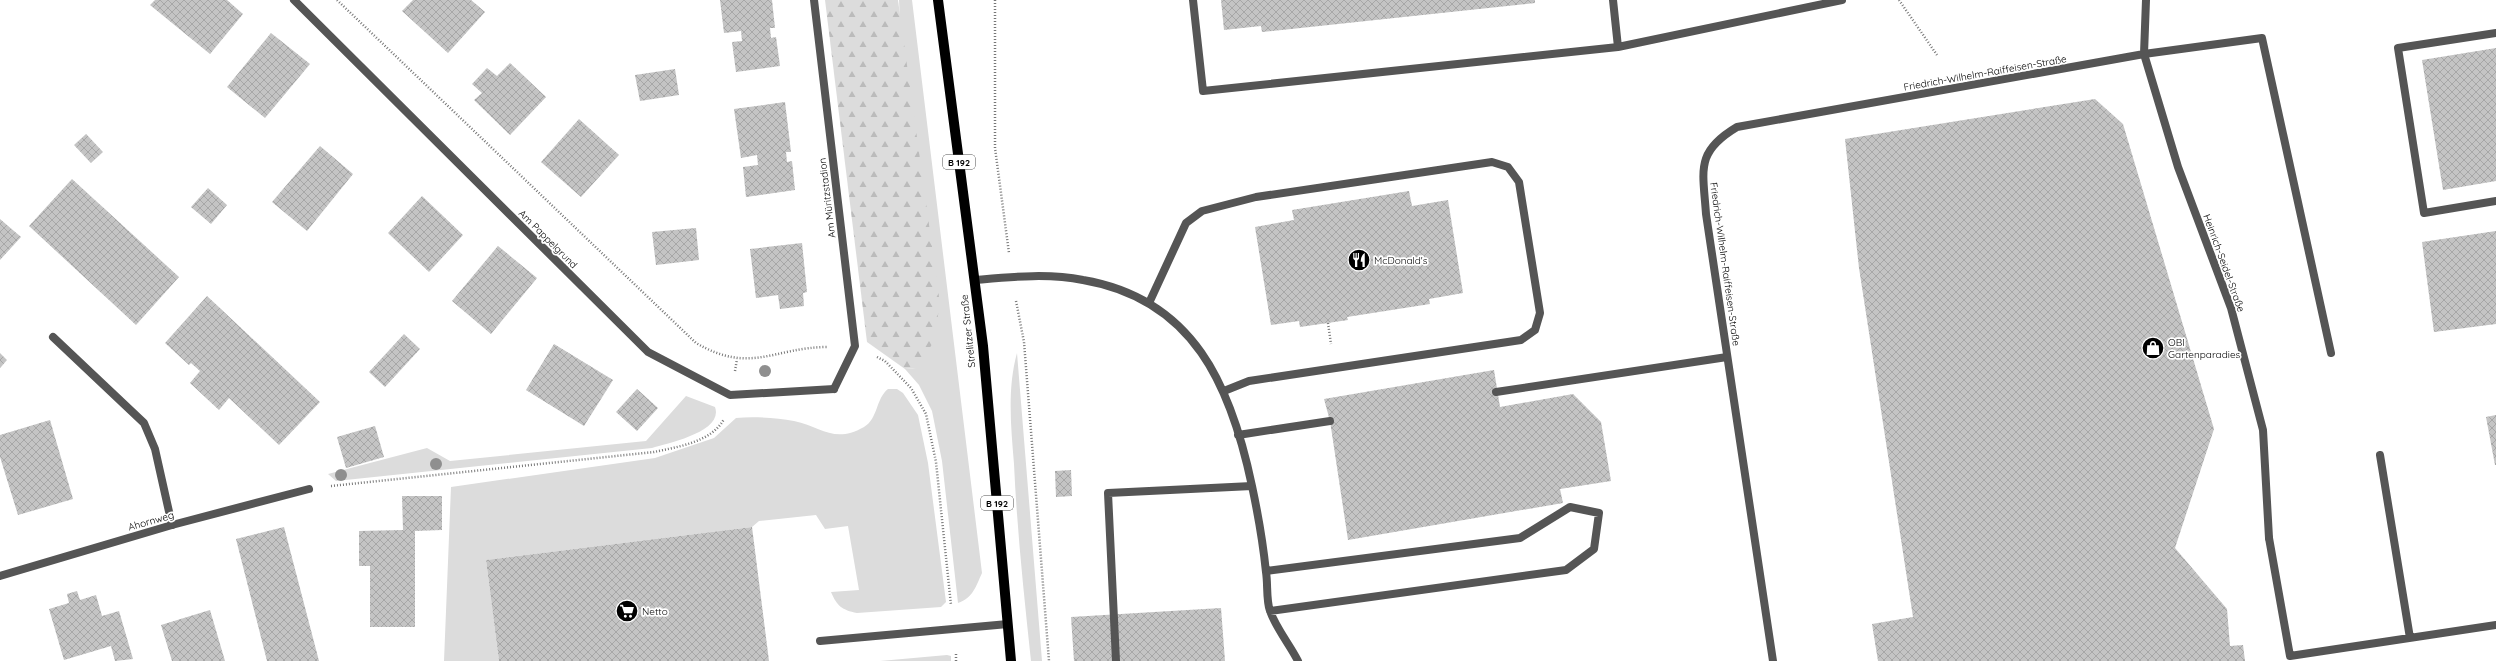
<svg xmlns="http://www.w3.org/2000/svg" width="2496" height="661" viewBox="0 0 2496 661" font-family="Quicksand,sans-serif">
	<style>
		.grass { fill: #dcdcdc }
		.forest { fill: url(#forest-firs) }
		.building { fill: url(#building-cross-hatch) }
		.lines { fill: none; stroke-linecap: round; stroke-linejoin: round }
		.path { stroke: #777; stroke-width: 2.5; stroke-dasharray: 1 2; stroke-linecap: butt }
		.lane { stroke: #555; stroke-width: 8 }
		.street { stroke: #555; stroke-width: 8 }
		.primary { stroke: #000; stroke-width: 10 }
		.tree { fill: #8f8f8f }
		.labels { text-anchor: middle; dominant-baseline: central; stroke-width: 3.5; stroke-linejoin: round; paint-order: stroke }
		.shield { fill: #fff; stroke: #4c4c4c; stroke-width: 1 }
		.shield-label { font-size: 9px; font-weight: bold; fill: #000 }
		.street-label { font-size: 10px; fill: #000; stroke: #fff }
		.poi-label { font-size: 10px; fill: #000; stroke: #fff; text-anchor: start }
	</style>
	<defs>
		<pattern id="forest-firs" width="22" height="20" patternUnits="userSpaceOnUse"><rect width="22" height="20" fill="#dcdcdc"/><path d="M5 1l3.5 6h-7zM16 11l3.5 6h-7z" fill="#bbb"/></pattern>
		<pattern id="building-cross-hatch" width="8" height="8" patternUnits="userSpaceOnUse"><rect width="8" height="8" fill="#c4c4c4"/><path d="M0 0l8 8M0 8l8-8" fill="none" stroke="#a7a7a7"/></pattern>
	</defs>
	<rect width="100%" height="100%" fill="#fff"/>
	<path class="grass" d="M899 0H912L982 573C976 586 973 598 958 603L942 461 932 411 919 385 905 369 916 368Z
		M1017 353 1042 661H1031C1024 595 1017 530 1014 464 1011 427 1007 389 1017 353Z
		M888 389H897L903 393 918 415 928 463 946 602 941 607 857 613C842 610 837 606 831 592L859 590 848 526 825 529 816 515 759 521 752 527 486 560 499 661H444L451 487 655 458 714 438 736 418C754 416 776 418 794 421 822 427 834 444 864 427 878 419 876 398 888 389Z
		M686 396 715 407C724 432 668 443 652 448L336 481 328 474 427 448 450 461 646 441Z
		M947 655 951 656V661H880Z"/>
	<path class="forest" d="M825 0H898L940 304 933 343 916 368 905 369 867 342Z"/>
	<path class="building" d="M155 0H227L243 14 210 54 150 5Z
		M413 0H471L485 12 448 53 402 11Z
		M720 0H772L775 28H770L771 38 776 37 780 66 736 72 732 42 742 41 741 31 724 33Z
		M1221 0H1535V3L1262 32 1261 26 1224 30Z
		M271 33 310 64 265 118 227 87Z
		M2496 48V181L2443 190 2422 60Z
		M510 63 546 97 510 135 474 100 482 93 472 84 487 68 497 76Z
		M675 69 679 95 640 101 635 75Z
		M2095 99 2123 124 2214 429 2175 548 2227 609 2230 646 2243 645 2245 661H1878L1872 624 1913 617 1859 268 1845 139Z
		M785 102 791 152H786L787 162 792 161 795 190 746 197 743 167 758 165 757 155 741 158 734 109Z
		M579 119 619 155 581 197 541 162Z
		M86 134 103 152 91 163 74 145Z
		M320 146 353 174 307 231 272 202Z
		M72 179 179 277 136 325 29 226Z
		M208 188 227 205 211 224 191 207Z
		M1409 191 1412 206 1448 200 1463 293 1429 299 1430 304 1347 317 1348 320 1300 327 1299 321 1271 325 1255 227 1294 220 1292 210Z
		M422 196 463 235 429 272 388 233Z
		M0 219 21 237 0 260Z
		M696 228 699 260 656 265 652 232Z
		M2496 231V324L2434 332 2422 242Z
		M802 243 807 292 803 293 804 306 780 309 778 295 756 298 750 249Z
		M498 246 537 278 491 334 452 301Z
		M207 296 320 402 279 445 229 398 219 410 190 383 200 371 191 363 189 365 165 343Z
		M404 334 420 349 385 387 369 372Z
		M554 344 613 380 584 426 526 390Z
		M0 353 7 360 0 368Z
		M1494 370 1500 407 1573 394 1601 422 1611 481 1560 489 1563 503 1348 540 1330 421 1324 399Z
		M637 389 658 408 637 431 616 412Z
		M2496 415V465H2495L2486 417Z
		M50 420 73 499 18 515 0 457V435Z
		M375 426 384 457 346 468 337 437Z
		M1071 470 1072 496 1056 497 1055 471Z
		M402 496H442V530L415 531V627H370V566H359V531L403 530Z
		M284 527 319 661H267L236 539Z
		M752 527 769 661H499L486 560Z
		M77 591 80 600 96 595 102 616 119 611 133 659 115 661 111 646 64 660 49 609 69 603 67 594Z
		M1221 608 1225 661H1074L1071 617Z
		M210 610 225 661H172L161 625Z"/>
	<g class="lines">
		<path class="path" d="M337 0 696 343C751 375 774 347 828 347
			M995 0V148L1009 253
			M1899 0 1937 55
			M1016 301 1024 342 1049 661
			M1328 323 1331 344
			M877 357 885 361 911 388 926 414 936 462 951 605
			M735 371 737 359
			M331 486 654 452C677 447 712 442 724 419
			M956 654V661"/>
		<path class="lane" d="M814 0 855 346 834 389
			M1193 0 1203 91 1618 47 1842 0
			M1613 0 1618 47
			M2496 33 2398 48 2424 213 2496 201
			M2144 54 2262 38 2331 353
			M975 280C1010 277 1048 273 1083 280 1194 299 1231 386 1252 486 1258 514 1263 543 1266 572 1268 584 1266 600 1270 611 1276 628 1290 645 1298 661
			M1149 303 1186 223 1202 211 1256 197 1492 162 1508 167 1519 182 1540 313 1535 330 1521 340 1249 381 1224 391
			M53 337 144 423 155 449 172 525
			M1496 392 1727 357
			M1238 435 1330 421
			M2380 455 2410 638
			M2269 538 2290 656 2496 625
			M1266 571 1520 538 1570 507 1599 513 1594 549 1566 570 1270 611
			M820 641 1008 624
			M1116 661 1108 493 1252 486"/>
		<path class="street" d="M294 0 648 352 730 395 834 389
			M2146 0 2144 54 2178 167 2231 308 2263 430 2269 538
			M0 576 172 525 309 489
			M1773 661 1706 214C1703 170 1695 152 1737 127L2144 54"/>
		<path class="primary" d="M938 0 983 346 1011 661"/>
	</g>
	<g class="tree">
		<circle cx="765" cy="371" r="6"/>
		<circle cx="436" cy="464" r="6"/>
		<circle cx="341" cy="475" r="6"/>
	</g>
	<defs>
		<g id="restaurant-disc" transform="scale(1.15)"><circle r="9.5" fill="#000" stroke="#fff"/><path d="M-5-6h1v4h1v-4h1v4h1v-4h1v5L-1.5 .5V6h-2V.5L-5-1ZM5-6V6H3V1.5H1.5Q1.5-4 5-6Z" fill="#fff"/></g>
		<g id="shop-disc" transform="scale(1.15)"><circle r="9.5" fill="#000" stroke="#fff"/><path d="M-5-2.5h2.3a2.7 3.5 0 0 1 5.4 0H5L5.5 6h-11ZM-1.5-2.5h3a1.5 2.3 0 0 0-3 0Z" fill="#fff"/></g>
		<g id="supermarket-disc" transform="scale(1.15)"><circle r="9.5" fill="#000" stroke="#fff"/><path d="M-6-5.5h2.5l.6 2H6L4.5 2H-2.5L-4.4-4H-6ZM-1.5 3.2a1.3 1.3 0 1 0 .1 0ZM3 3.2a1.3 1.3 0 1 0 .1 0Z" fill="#fff"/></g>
	</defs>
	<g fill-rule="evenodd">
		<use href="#restaurant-disc" x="1359" y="260"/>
		<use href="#shop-disc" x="2153" y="348"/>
		<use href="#supermarket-disc" x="627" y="611"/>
	</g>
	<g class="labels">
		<g class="shield">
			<rect x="943" y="155" width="32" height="14" rx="3"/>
			<rect x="981" y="496" width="32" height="14" rx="3"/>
		</g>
		<g class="shield-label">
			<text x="959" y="162">B 192</text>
			<text x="997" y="503">B 192</text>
		</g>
		<g class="street-label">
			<text transform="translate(1985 73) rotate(-10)">Friedrich-Wilhelm-Raiffeisen-Straße</text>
			<text transform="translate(827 198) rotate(-97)">Am Müritzstadion</text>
			<text transform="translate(548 239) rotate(45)">Am Pappelgrund</text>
			<text transform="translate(2224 263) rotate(70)">Heinrich-Seidel-Straße</text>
			<text transform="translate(1725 264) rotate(82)">Friedrich-Wilhelm-Raiffeisen-Straße</text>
			<text transform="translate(968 331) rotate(-96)">Strelitzer Straße</text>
			<text transform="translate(151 521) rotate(-16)">Ahornweg</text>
		</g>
		<g class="poi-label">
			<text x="1374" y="260">McDonald's</text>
			<text x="2168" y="342">OBI<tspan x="2168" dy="12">Gartenparadies</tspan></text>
			<text x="642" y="611">Netto</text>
		</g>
	</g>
</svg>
